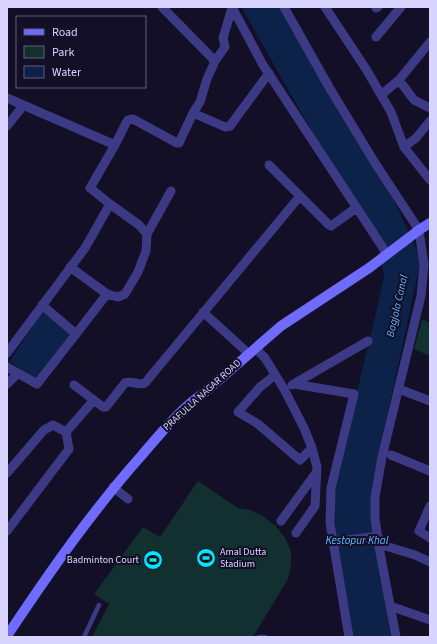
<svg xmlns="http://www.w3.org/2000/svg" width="437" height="644" viewBox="0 0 437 644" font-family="'Source Sans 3',sans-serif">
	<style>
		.green { fill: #12302f }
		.water { fill: #0c2248 }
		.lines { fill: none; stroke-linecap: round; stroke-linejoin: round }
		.lane { stroke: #3d3a85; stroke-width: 4.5 }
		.street { stroke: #3d3a85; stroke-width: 9 }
		.secondary { stroke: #6f6bff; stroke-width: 10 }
		.labels { text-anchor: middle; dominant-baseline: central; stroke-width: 4; stroke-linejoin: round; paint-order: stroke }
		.street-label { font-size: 10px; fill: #d9d4ff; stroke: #130f26 }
		.poi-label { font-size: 10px; fill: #d9d4ff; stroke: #130f26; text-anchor: start }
		.water-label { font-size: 11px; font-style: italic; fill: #62b6ff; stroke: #130f26 }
	</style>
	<rect width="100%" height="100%" fill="#130f26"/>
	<path class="green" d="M422 319 430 323V356L414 349Z
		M198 481 238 508 250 510 261 515 276 526 285 538 291 551V565L288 579 253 637H92L109 604 94 594 143 527 160 537Z"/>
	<path class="water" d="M241 7H285L387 186 421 259 372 486 386 606 391 637H351L336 541 334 487 379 300 384 276 379 249Z
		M42 312 71 334 38 382 10 361Z"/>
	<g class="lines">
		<path class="lane" d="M84 637 99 605
			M259 637H265"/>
		<path class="street" d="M162 7 215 61
			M232 7 263 65 387 254
			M284 7 329 87 375 163 419 230 424 265 421 296 382 457 375 497V519L380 552 396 637
			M325 7 366 69 391 112 404 147 430 180
			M376 8 378 7
			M376 37 401 7
			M399 80 414 100 430 108
			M381 95 399 80 430 42
			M7 98 115 145
			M193 113 225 127 230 126 269 73
			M7 126 23 106
			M404 147 416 138 430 121
			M269 165 328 224 331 226 356 208
			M147 234 171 191
			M70 267 107 294 118 297 125 294 138 272 146 251 147 234 139 225 110 204
			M203 312 248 353
			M76 334 107 294
			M255 348 265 358 284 389 304 428 312 448 317 467 315 506 296 533
			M7 353 85 248 110 204 90 188 115 145 126 123 128 120 133 119 177 143H179L193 113 200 102 207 79 215 61 225 47 223 38 232 8
			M7 367 37 384 76 334 42 305
			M275 375 260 387 238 412 258 424 300 460 312 448
			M7 384 18 373
			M294 384 354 394 331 488 330 523 349 637
			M74 385 103 407H106L125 383C132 380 138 386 145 383L300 196
			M292 385 368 341
			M399 389 430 401
			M391 455 430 471
			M7 473 44 430 53 425 66 432 94 400
			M113 487 128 499
			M430 506 419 531 430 538
			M281 521 316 473
			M7 531 69 449 66 432
			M332 542 378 536
			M379 544 415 555 430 562
			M390 606 430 620"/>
		<path class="secondary" d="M7 636C49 573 92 511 142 455 161 433 180 409 204 393L281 326 369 268 419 230 430 223"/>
	</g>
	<defs>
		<g id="stadium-disc" transform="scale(1)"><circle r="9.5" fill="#00e5ff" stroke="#130f26"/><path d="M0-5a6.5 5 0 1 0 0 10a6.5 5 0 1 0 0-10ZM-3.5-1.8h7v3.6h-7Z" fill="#111"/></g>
	</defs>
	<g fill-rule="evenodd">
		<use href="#stadium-disc" x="206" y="558"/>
		<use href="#stadium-disc" x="153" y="560"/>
	</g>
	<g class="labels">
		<g class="street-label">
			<text transform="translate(202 395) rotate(-42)">PRAFULLA NAGAR ROAD</text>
		</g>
		<g class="poi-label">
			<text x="220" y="552">Amal Dutta<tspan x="220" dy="12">Stadium</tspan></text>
			<text x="139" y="560" text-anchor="end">Badminton Court</text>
		</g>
		<g class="water-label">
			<text transform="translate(397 306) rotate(-77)">Bagjola Canal</text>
			<text x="357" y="540">Kestopur Khal</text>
		</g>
	</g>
	<rect width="437" height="644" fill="none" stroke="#d9d4ff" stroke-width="16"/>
	<rect x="16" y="16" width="130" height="72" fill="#130f26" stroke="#625e7d"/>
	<rect x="24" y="29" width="20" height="6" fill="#6f6bff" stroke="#625e7d"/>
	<text x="52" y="36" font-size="12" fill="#d9d4ff">Road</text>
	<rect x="24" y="46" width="20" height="12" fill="#12302f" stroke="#625e7d"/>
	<text x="52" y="56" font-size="12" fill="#d9d4ff">Park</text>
	<rect x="24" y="66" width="20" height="12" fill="#0c2248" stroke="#625e7d"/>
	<text x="52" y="76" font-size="12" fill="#d9d4ff">Water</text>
</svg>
